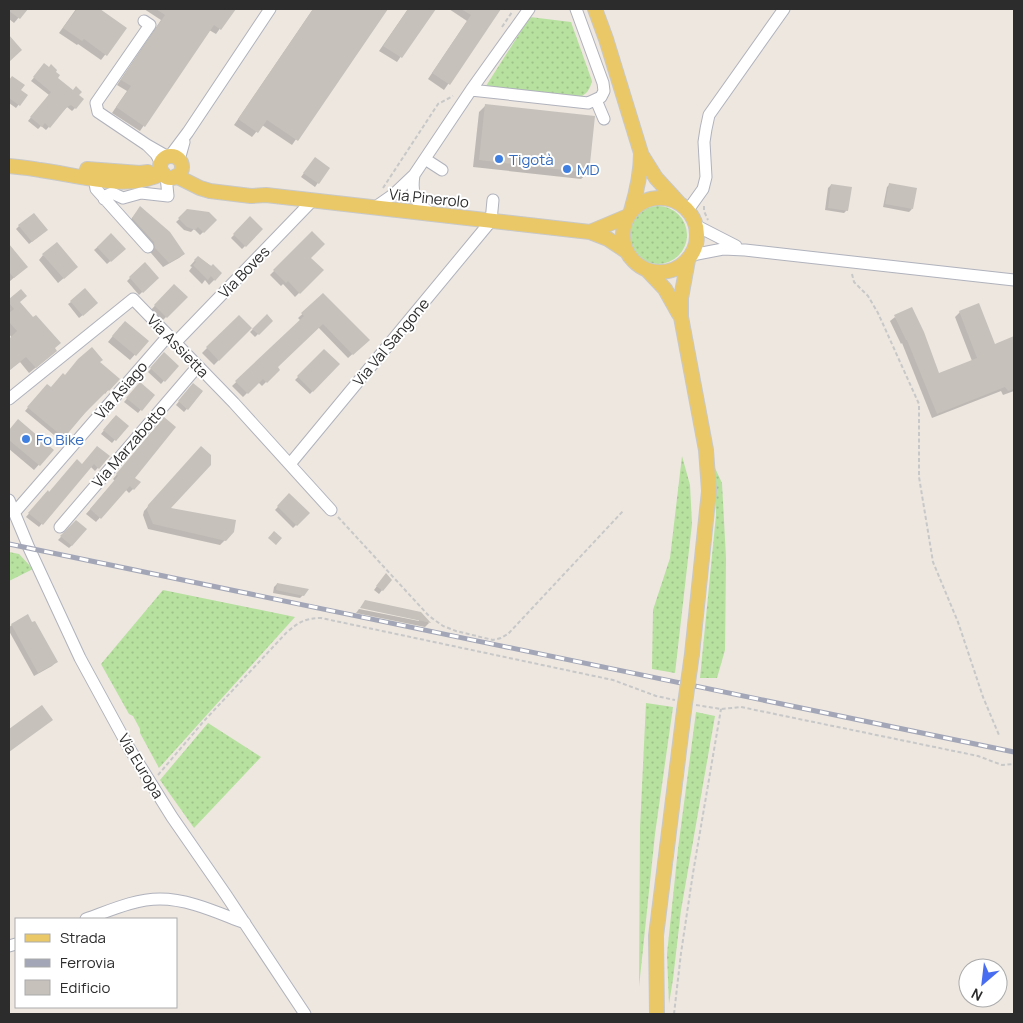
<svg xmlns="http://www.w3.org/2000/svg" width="1023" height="1023" viewBox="0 0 1023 1023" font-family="Manrope,sans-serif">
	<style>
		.grass { fill: url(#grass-dots) }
		.shadow { fill: #0003 }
		.building { fill: #c6c1bb }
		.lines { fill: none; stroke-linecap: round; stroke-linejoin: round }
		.minor-casing { stroke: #b0b2bc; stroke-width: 13 }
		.major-casing { stroke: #c8c8c8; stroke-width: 16 }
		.path { stroke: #c8c8c8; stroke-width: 2; stroke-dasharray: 4 2.5; stroke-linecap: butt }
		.minor { stroke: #fff; stroke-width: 11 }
		.major { stroke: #eac868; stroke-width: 14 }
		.rail-casing { stroke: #a2a6b6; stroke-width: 5 }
		.rail { stroke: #fff; stroke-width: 3; stroke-dasharray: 9; stroke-linecap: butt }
		.major-bridge-casing { stroke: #c8c8c8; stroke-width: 16; stroke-linecap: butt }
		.major-bridge { stroke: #eac868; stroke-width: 14 }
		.shop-dot { fill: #3f7fe0; stroke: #fff; stroke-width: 2 }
		.labels { text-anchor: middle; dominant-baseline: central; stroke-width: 4; stroke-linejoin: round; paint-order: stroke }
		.shop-label { font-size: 15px; fill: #366cbe; stroke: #fff; text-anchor: start }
		.street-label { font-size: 15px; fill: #2c2c2c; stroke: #fff }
	</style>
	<defs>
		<pattern id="grass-dots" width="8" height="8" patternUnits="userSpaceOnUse" patternTransform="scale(1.25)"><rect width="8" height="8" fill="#b7e19f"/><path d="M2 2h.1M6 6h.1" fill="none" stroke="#9ec189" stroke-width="1.8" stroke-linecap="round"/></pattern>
	</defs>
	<rect width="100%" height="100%" fill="#ede7e0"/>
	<path class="grass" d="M530 17 571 22 592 81C590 89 587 94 580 97L489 88 486 86Z
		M629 235a29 29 0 1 1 58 0a29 29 0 1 1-58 0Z
		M682 456 690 485 692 524 675 673 652 669 653 610 670 558Z
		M714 466 722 483 726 558 725 650 717 678H700L716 515Z
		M9 552 19 554 33 569 9 581Z
		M163 590 295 617 159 768 140 733V729L133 716 129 714 101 664Z
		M646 703 673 707 655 834 639 987 640 828Z
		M696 712 715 716 681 910 673 979 669 1004 667 954 678 849Z
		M208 723 261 757 194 828 160 780Z"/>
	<path class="shadow" d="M9 9H26L14 23 9 19Z
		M76 9H98L126 28 101 60 78 44 77 45 59 33Z
		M144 9H234L216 34 209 30 140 131 112 113 127 91 117 85 161 20Z
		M313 9H386L292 145 262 125 252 137 234 125Z
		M408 9H434L397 62 379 51Z
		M449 9 499 10 444 90 428 79 467 21Z
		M42 68 78 95 75 108 72 111 67 107 46 130 41 126 38 129 28 121 49 95 31 81Z
		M12 77 19 90 26 95 16 108 9 103V81Z
		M486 105 588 173 581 179 473 167 479 112Z
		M312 162 328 168 315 187 301 177Z
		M890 184 912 209 909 212 883 207 887 187Z
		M831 185 847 210 844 213 825 210 828 188Z
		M140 208 184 254 179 258 163 267 151 253 149 247 128 223Z
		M188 211 216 220 200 235 194 229 191 232 184 230 176 222Z
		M250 218 262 229 242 249 231 238Z
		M19 226 43 233 29 244 16 229Z
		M312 233 310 258 322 270 295 297 283 284 281 286 270 275Z
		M111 235 124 249 107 264 94 250Z
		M9 246 26 267 9 282Z
		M43 255 71 272 58 283 39 260Z
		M198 257 221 273 209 285 205 280 202 284 189 271 192 267 190 266Z
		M130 278H157L139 295 127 281Z
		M174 285 186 297 161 322 150 311Z
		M20 291 19 303 53 348 50 356 29 373 20 362 9 370V340L12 338 9 334V301Z
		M323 295 368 340 348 358 318 327 276 367 278 370 262 386 258 382 243 397 232 386 301 321 298 318Z
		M71 302 94 306 79 318 68 304Z
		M960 312 994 345 1014 337V391L1003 395 1001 391 932 418 902 343 901 344 890 321 895 317 938 375 972 361 955 317Z
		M239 316 250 328 214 365 202 353Z
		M267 316 271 321 255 337 250 332Z
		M120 327 147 341 130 360 108 342Z
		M324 351 338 364 310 394 295 380Z
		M164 354 177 366 161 384 148 372Z
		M99 363 108 390 105 394 104 392 60 440 25 411 44 389H50L65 377Z
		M137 387 153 395 138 413 124 402Z
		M190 388 202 392 184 412 176 405Z
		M113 419 127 426 112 443 101 434Z
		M160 423 134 478 139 483 129 493 125 489 96 522 86 514 115 481 113 479Z
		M14 426 52 450 34 470 9 449V431Z
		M196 453 169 509 233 532 220 545 148 529 143 515 144 511Z
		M108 457 95 471 90 466 39 527 26 517 45 495 49 493 82 465Z
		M289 495 308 513 293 528 275 510Z
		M76 521 72 545 69 548 58 540Z
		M383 578 390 580 379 594 374 590Z
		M277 584 303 595 300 598 273 593 274 587Z
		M365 602 420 613 429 623 425 627 356 613 359 609 419 621V619L361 607Z
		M12 625 56 662 52 666 34 676 9 631V627Z"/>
	<path class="building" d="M9 9H28L20 19 9 11Z
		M77 9H100L127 28 107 56 84 39 82 41 63 28Z
		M156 9H236L221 30 214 25 145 127 116 107 131 86 121 80 165 15Z
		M313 9H388L298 141 267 120 258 133 238 119Z
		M408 9H436L402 58 383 46Z
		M461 9H501L450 85 432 73 471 15Z
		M9 35 22 50 9 62Z
		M44 63 49 67 51 64 57 70 56 72 60 75 58 78 73 90 76 86 82 92 79 95 84 99 76 109 71 105 67 107 50 128 45 123 42 127 30 117 51 92 33 77Z
		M12 76 25 85 21 90 28 95 20 106 9 98V80Z
		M485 104 595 116 589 173 479 160Z
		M315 157 330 168 319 184 303 173Z
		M889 183 917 188 913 209 885 204Z
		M831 184 852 187 848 211 828 208Z
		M140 206 170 232 185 254 169 263 155 248 154 242 132 218Z
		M187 209 209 212 217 220 204 233 198 227 195 230 187 227 178 218Z
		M34 213 48 230 32 242 18 225Z
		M250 216 263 229 246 247 233 234Z
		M312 231 325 244 311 258 324 270 300 294 288 281 286 283 273 270Z
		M111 233 126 249 111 262 97 247Z
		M57 242 78 267 64 279 42 254Z
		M9 244 28 267 14 278 9 272Z
		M198 256 211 266 213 264 222 273 215 281 211 276 208 280 193 265 196 262 194 260Z
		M145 262 159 278 143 293 129 277Z
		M174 284 188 297 167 318 154 305Z
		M85 288 98 303 83 316 70 301Z
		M21 289 27 296 20 302 33 317 36 315 61 343 55 348 57 351 36 368 26 357 9 371V339L17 331 9 322V313L14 309 9 303V299Z
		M323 293 370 340 353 355 323 324 278 367 280 370 267 383 263 379 248 394 235 381 304 316 301 313Z
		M979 303 995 344 1014 336V389L1008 391 1005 387 937 414 907 340H906L894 315 912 307 924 332 939 373 977 358 959 311Z
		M267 314 273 321 259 335 252 329Z
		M239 315 252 328 219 361 206 347Z
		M125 321 149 341 136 356 112 336Z
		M92 347 103 360 100 362 120 379 109 391 108 390 85 413 64 438 27 407 47 384 51 387 63 373 65 375 78 359Z
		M324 349 340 364 313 392 297 376Z
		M164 352 179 366 165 382 150 368Z
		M140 382 155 395 142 411 126 398Z
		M193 383 203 391 188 410 178 401Z
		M116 415 129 426 116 441 103 430Z
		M164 417 176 427 135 478 141 482 134 490 130 486 101 519 90 509 118 476 116 474Z
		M18 419 54 450 40 466 9 440V430Z
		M97 446 110 456 99 469 94 464 43 525 28 513 48 490 49 492 77 459 82 464Z
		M201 446 211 455V465L171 508 236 520 234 532 226 541 153 524 147 510 148 505Z
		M289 493 310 513 297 526 277 506Z
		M76 520 87 529 72 546 60 536Z
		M274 531 282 538 276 545 268 538Z
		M386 573 392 580 383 591 376 586Z
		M277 583 309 589 304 596 276 590Z
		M365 600 421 612 431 623 360 608Z
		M28 614 32 622 35 621 58 662 38 673 11 624Z
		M42 705 53 720 9 752V729Z"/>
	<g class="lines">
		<g class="minor-casing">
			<path id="minor" d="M144 21 150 25 96 103 98 112 147 145
				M471 90 588 103 601 97 604 91 603 83 576 9
				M596 100 604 119
				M170 156 188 132 270 9
				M425 159 442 170
				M179 160 184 142
				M161 163 156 154 147 145 168 157
				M97 171 95 183 96 189 148 247
				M414 175 471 90 529 9
				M166 176 168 196
				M104 199 107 195 112 193 123 198 141 193 168 196
				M374 208 394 194 414 175C411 195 415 204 433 214
				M688 210 703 189 706 177 704 142 706 129 709 115 784 9
				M697 226 736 246
				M692 255 723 249 745 250 1014 280
				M175 343 312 201
				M9 399 133 299 234 403 331 510
				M290 464 491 221 493 200
				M9 500 29 548 80 658 129 748 172 817 226 895 305 1014
				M14 513 168 336
				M60 527 198 366
				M86 919C109 911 134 899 160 899 189 899 218 913 245 923
				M9 946 16 944"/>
		</g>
		<g class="major-casing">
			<path id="major" d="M595 9 606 39 641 153C641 174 637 191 631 211
				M641 154 656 178 678 202
				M160 167a11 11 0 1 1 22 0a11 11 0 1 1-22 0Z
				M9 166C19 167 30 168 40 170 78 175 128 192 163 173
				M87 169 140 173 148 172
				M176 176 200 188 210 191 251 196 266 195 590 232 608 239 626 251
				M623 235a37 37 0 1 1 74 0a37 37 0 1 1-74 0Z
				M590 232 628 216
				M688 260 681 298V317L706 450 709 491 692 654
				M647 270 665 289 679 314
				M657 1014 656 936 684 711"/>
		</g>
		<path class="path" d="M502 27 512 12
			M383 188 438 104 453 96
			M704 206V211L708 220
			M852 274 854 282 868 296 878 313 919 404V477L933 562 958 622 983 697 999 735
			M338 517 429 616 443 626 456 631 493 640 501 638 508 634 624 510
			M696 705 721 709 741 707 978 756 1002 765 1014 764
			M158 775 204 721 287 632C299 622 306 618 321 618L613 680 656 696 675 700
			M674 1014 681 953 693 873 721 709"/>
		<use href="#minor" class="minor"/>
		<use href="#major" class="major"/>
		<g class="rail-casing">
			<path id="rail" d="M9 544 1014 752"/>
		</g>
		<use href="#rail" class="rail"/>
		<g class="major-bridge-casing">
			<path id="major-bridge" d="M684 711 692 654"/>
		</g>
		<use href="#major-bridge" class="major-bridge"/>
	</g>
	<g class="shop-dot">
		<circle cx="499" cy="159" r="5"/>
		<circle cx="567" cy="169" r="5"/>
		<circle cx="26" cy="439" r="5"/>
	</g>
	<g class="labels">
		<g class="shop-label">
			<text x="509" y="159">Tigotà</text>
			<text x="577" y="169">MD</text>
			<text x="36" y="439">Fo Bike</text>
		</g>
		<g class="street-label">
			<text transform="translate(429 198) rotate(6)">Via Pinerolo</text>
			<text transform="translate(244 272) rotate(-46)">Via Boves</text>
			<text transform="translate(391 342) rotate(-50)">Via Val Sangone</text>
			<text transform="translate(178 346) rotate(46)">Via Assietta</text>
			<text transform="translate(121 390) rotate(-49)">Via Asiago</text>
			<text transform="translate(129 446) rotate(-49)">Via Marzabotto</text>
			<text transform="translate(141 766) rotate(59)">Via Europa</text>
		</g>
	</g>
	<rect width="1023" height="1023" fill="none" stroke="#2c2c2c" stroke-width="20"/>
	<rect x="15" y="918" width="162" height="90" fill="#ffffff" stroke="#ababab"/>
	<rect x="25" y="934" width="25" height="8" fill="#eac868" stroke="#ababab"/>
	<text x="60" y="943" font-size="15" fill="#2c2c2c">Strada</text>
	<rect x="25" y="959" width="25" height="8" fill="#a2a6b6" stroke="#ababab"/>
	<text x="60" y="968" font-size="15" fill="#2c2c2c">Ferrovia</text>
	<rect x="25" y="980" width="25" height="15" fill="#c6c1bb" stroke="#ababab"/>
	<text x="60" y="993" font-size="15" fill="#2c2c2c">Edificio</text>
	<g transform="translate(983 983) rotate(208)"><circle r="24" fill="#ffffff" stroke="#ababab"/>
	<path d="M0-4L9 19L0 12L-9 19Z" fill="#496df1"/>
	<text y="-8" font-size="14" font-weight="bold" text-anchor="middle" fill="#2c2c2c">N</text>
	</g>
</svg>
